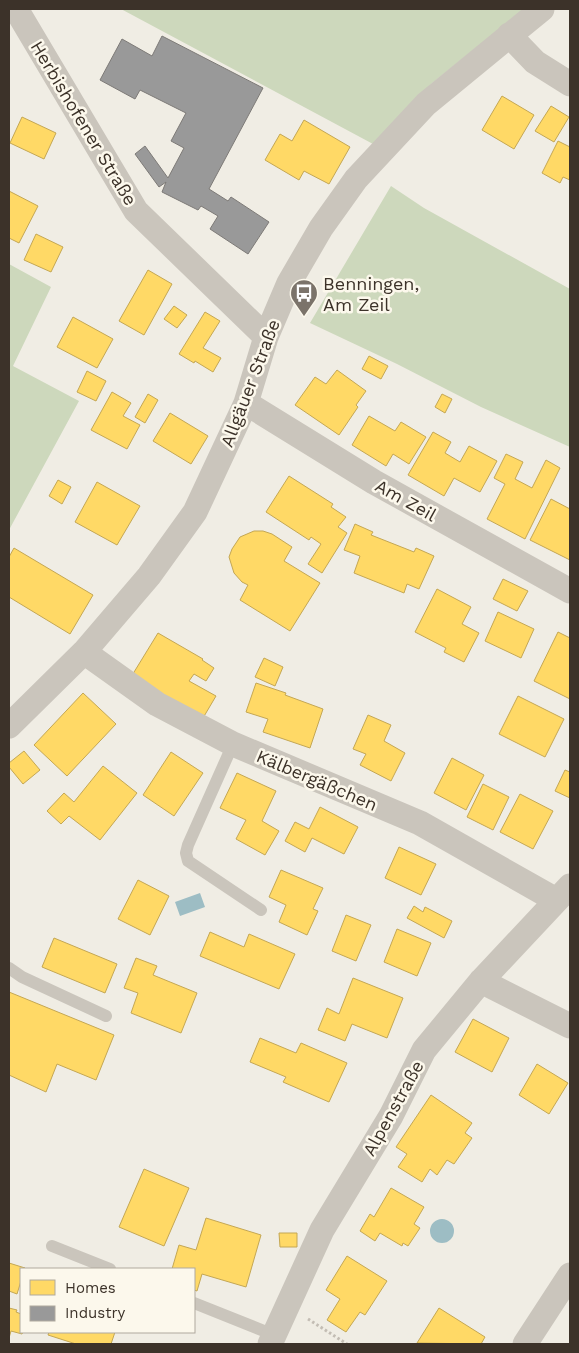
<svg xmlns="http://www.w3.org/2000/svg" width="579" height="1353" viewBox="0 0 579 1353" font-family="'Work Sans',sans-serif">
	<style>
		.green { fill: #cdd8bc }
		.water { fill: #9dbdc4 }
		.homes { fill: #ffd966; stroke: #c4a754 }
		.industry { fill: #999; stroke: #7d7a77 }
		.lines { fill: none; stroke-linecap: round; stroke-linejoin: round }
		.path { stroke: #c3bdb4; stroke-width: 3; stroke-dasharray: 2.5 2.5; stroke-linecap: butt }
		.lane { stroke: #cac5bc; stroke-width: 12 }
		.street { stroke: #cac5bc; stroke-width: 25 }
		.labels { text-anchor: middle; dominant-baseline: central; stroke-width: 5; stroke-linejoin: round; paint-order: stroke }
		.street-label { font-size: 18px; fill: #3c3229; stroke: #fcf8ec }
		.poi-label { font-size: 18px; fill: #3c3229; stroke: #fcf8ec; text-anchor: start }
	</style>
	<rect width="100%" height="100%" fill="#f0ede4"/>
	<path class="green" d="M121 9H524L431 84 373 144Z
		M391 186 424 208 570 289V447L481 407 397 364 310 323Z
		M9 264 51 287 13 366 79 401 9 530Z"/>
	<path class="water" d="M200 893 205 907 180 916 175 902Z
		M430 1231a12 12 0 1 1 24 0a12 12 0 1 1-24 0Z"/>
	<path class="homes" d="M502 96 534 115 514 149 482 130Z
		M551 106 569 117 554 142 535 131Z
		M22 117 56 133 44 159 10 143Z
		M304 120 350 147 329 184 304 171 299 180 265 160 280 134 292 141Z
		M558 141 570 147V180L563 177 560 183 542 173Z
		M9 191 38 206 19 243 9 238Z
		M36 234 63 247 51 272 24 260Z
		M148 270 172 284 144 335 119 321Z
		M174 306 187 315 177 328 164 319Z
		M205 312 220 321 203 348 221 358 213 372 195 361 194 363 179 354Z
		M73 317 113 339 97 368 57 347Z
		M369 356 388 366 381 379 362 369Z
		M337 370 366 391 356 405 358 407 339 435 295 405 315 377 326 384Z
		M87 371 106 381 96 401 77 392Z
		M112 392 131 403 123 416 140 425 127 449 91 430Z
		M148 394 158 400 145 423 135 417Z
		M442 394 452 399 445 413 435 407Z
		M170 413 208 436 191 464 153 441Z
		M369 416 395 431 401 422 426 437 409 464 393 454 386 466 352 445Z
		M433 432 451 442 445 453 460 462 469 446 497 461 480 492 454 478 444 496 408 475Z
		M506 454 523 462 515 479 532 488 546 460 560 468 525 539 487 519 505 484 494 478Z
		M289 476 333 504 331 507 346 517 338 527 347 533 322 573 308 564 321 544 311 537 309 540 266 512Z
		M58 480 71 487 62 504 49 496Z
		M97 482 140 506 117 545 75 522Z
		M551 499 570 509V560L530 540Z
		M355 524 373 532 371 535 414 552 416 548 434 556 419 589 407 584 404 593 354 573 360 556 344 550Z
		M254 531H263L272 534 292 547 284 561 320 583 290 631 240 600 248 585 242 582 234 573 229 557 232 549 240 537Z
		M14 548 93 595 70 634 9 597V557Z
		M503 579 528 591 517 611 493 599Z
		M437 589 471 607 462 624 479 633 464 662 444 652 446 648 415 632Z
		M498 612 534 629 521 658 485 641Z
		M558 632 570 638V699L534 681Z
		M158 633 203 659 202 660 214 668 206 681 194 674 189 681 216 696 203 718 131 677Z
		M264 658 283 667 275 686 255 677Z
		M256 683 286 693 285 695 323 709 310 748 263 732 268 719 246 712Z
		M83 693 116 724 67 776 34 745Z
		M518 696 564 719 545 757 499 734Z
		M368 715 391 725 384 741 405 753 391 781 360 765 366 754 353 749Z
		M24 751 40 770 23 784 9 767V763Z
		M171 752 203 773 174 816 143 795Z
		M452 758 484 775 466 810 434 793Z
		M103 766 137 793 100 840 69 816 61 824 47 811 64 793 74 802Z
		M565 770 570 772V798L555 791Z
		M237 773 276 791 262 821 279 831 265 855 236 839 246 820 220 808Z
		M483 784 509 797 493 830 467 817Z
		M520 794 553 811 533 849 500 832Z
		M320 807 358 827 344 854 312 838 305 852 285 841 295 822 309 829Z
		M399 847 436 864 421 895 385 878Z
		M281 870 323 888 313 909 318 911 307 935 279 922 286 905 269 897Z
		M138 880 169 896 150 935 118 919Z
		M414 906 423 912 425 907 452 921 444 938 407 918Z
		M346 915 371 925 356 961 332 951Z
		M397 929 431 943 417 976 384 962Z
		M210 932 244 947 249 934 295 954 279 989 200 956Z
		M54 938 117 964 105 993 42 967Z
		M136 958 157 966 153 975 197 993 181 1033 131 1013 138 993 124 988Z
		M353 978 403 998 387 1038 352 1024 345 1041 318 1030 327 1008 339 1014Z
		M9 992 114 1035 96 1080 57 1064 46 1092 9 1075Z
		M473 1019 509 1038 492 1072 455 1052Z
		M260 1038 296 1053 301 1043 347 1063 329 1102 283 1082 286 1077 250 1062Z
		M537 1064 568 1083 549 1114 519 1095Z
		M431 1095 472 1123 465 1133 472 1138 454 1164 447 1160 437 1175 430 1169 422 1182 398 1167 407 1154 396 1147Z
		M144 1169 189 1188 164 1246 119 1227Z
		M391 1188 424 1207 414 1224 420 1228 408 1246 403 1243 402 1246 380 1233 375 1241 360 1231 370 1214 374 1217Z
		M206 1218 261 1235 246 1287 202 1274 197 1291 194 1290V1269H172L179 1245 196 1250Z
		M279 1233H297V1247H280Z
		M347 1256 387 1281 365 1315 360 1312 346 1332 327 1320 340 1299 326 1290Z
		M9 1263 25 1268 21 1269V1281L17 1294 9 1291Z
		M9 1308 17 1310 16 1312 21 1314V1332H23L22 1334 11 1331 9 1338Z
		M439 1308 485 1337 481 1344 417 1343Z
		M49 1332H115L111 1344H76L48 1335Z"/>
	<path class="industry" d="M162 36 263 88 209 189 228 201 231 197 269 222 248 254 210 229 218 216 201 206 198 210 162 192 166 182 159 187 135 154 145 146 168 178 184 148 171 141 186 113 140 90 135 99 100 80 122 39 152 56Z"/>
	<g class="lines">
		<path class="path" d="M308 1319 347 1344"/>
		<path class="lane" d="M233 744 188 845 186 853 188 861 261 910
			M9 968 22 977 106 1016
			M52 1246 110 1269
			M194 1303 274 1335"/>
		<path class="street" d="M16 9 136 211 266 337
			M509 35 535 62 570 84
			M246 403 374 482 570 591
			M84 652 157 704 233 744 420 823 556 900
			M9 726 84 652 149 576 195 512 246 403 266 337 289 283 321 228 356 179 426 104 542 9
			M481 981 570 1026
			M270 1344 322 1230 391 1116 424 1050 481 981 570 886
			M525 1344 570 1275"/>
	</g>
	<defs>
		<g id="bus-pin" transform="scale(1.4375)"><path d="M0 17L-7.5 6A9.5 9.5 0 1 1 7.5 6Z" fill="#7b736a" stroke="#fcf8ec"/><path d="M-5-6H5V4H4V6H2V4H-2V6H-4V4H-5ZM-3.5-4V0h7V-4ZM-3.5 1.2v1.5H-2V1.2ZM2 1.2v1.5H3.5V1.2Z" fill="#fff"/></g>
	</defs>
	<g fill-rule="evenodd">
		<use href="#bus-pin" x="304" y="293"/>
	</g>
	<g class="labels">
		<g class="street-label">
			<text transform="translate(84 123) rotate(59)">Herbishofener Straße</text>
			<text transform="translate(250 383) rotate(-69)">Allgäuer Straße</text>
			<text transform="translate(406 500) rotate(29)">Am Zeil</text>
			<text transform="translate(317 780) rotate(23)">Kälbergäßchen</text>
			<text transform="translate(393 1108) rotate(-61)">Alpenstraße</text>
		</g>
		<g class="poi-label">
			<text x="323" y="283">Benningen,<tspan x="323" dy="21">Am Zeil</tspan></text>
		</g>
	</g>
	<rect width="579" height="1353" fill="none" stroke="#3c3229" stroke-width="20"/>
	<rect x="20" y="1268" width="175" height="65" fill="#fcf8ec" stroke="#afa99e"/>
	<rect x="30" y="1280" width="25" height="15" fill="#ffd966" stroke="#afa99e"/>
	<text x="65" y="1293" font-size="15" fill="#3c3229">Homes</text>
	<rect x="30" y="1306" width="25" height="15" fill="#999999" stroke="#afa99e"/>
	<text x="65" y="1318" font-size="15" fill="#3c3229">Industry</text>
</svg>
